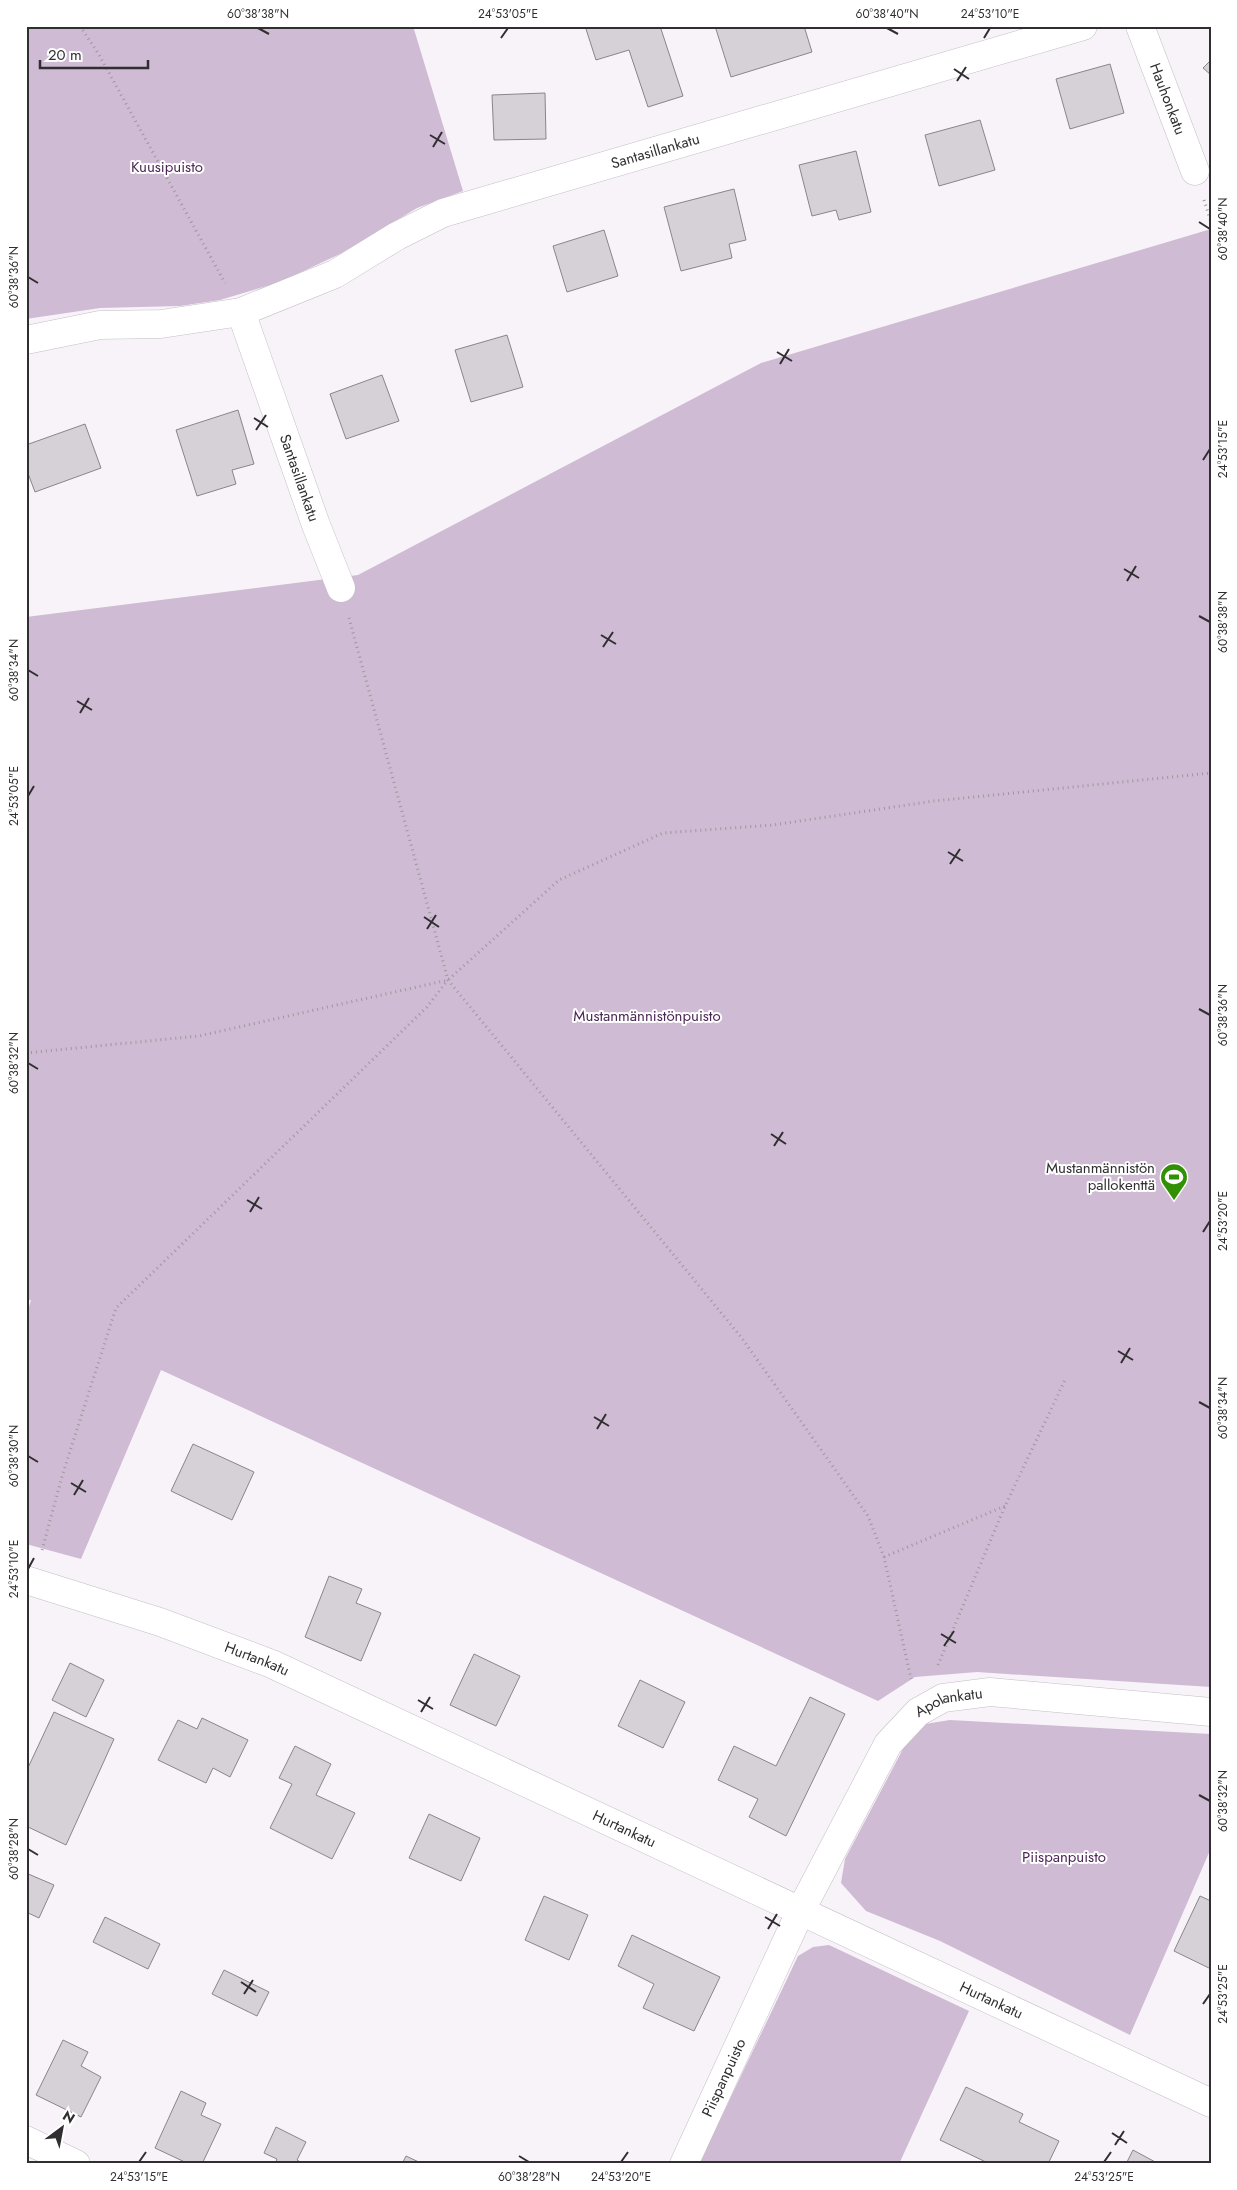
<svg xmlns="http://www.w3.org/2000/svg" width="1237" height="2190" viewBox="0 0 1237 2190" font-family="Jost,sans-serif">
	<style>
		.green { fill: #cfbbd4 }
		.building { fill: #d6d1d7; stroke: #89858b }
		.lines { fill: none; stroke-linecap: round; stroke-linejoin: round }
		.minor-casing { stroke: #c3bfc5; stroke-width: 29 }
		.path { stroke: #9c989c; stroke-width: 3; stroke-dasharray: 1 4; stroke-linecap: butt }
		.minor { stroke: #fff; stroke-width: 28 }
		.ticks { fill: none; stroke: #302e30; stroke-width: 2 }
		.labels { text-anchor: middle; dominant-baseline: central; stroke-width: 4; stroke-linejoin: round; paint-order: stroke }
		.street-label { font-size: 15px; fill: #302e30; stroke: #fff }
		.park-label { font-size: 15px; fill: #4c2756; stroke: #fff }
		.poi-label { font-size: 15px; fill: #302e30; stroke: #fff; text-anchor: end }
		.neatline { fill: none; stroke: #302e30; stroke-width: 2 }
		.ticks-label { font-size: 12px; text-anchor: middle; fill: #302e30 }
	</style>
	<rect width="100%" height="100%" fill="#f8f3f9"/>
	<path class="green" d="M26 26H413L463 191 417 208 342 253 280 282 220 300 180 306 100 308 26 319Z
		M1211 229V1687L977 1672 915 1677 878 1701 161 1370 81 1559 26 1544V1318L31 1300H26V617L358 575 761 363Z
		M950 1720 1211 1734V1848L1130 2035 940 1941 866 1911 841 1883 845 1859 904 1747 925 1724Z
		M829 1945 969 2011 899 2164H699L798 1956 813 1947Z"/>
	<path class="building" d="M585 26H660L683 96 648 107 629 50 596 60Z
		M715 26H804L812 52 731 77Z
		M1211 60V75L1203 68Z
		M1110 64 1124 113 1070 129 1056 79Z
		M545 93 546 139 494 140 492 95Z
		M980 120 995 170 939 186 925 135Z
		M856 151 871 212 839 220 836 210 812 216 799 165Z
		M734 189 746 240 729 244 732 258 681 271 664 207Z
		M604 230 618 276 567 292 553 246Z
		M507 335 523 387 471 402 455 350Z
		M382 375 399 421 346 439 330 394Z
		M238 410 254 464 232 470 236 484 197 496 176 430Z
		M85 424 101 468 35 492 26 468V445Z
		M193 1444 254 1472 232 1520 171 1491Z
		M329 1576 362 1589 356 1603 381 1613 361 1661 305 1637Z
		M474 1654 520 1676 496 1726 450 1705Z
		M70 1663 104 1680 86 1717 52 1700Z
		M640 1680 685 1702 663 1748 618 1726Z
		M810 1697 845 1714 786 1836 749 1817 758 1799 718 1780 734 1746 776 1766Z
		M54 1712 114 1739 66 1845 26 1826V1772Z
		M202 1718 248 1740 230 1777 213 1768 206 1783 158 1760 178 1720 197 1729Z
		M295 1746 331 1764 316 1795 355 1813 332 1859 270 1828 292 1784 279 1778Z
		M429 1814 480 1838 461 1881 409 1858Z
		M26 1873 54 1885 39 1918 26 1912Z
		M544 1896 588 1915 569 1960 525 1940Z
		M1200 1896 1211 1901V1969L1174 1951Z
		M105 1917 160 1944 148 1969 93 1942Z
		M632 1935 720 1977 694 2031 643 2008 654 1984 618 1966Z
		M224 1970 269 1992 257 2016 212 1994Z
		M63 2040 88 2052 81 2066 101 2077 81 2117 36 2095Z
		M966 2087 1023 2114 1019 2122 1059 2141 1048 2164H990L940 2140Z
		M181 2091 206 2103 201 2115 221 2124 202 2164H189L155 2148Z
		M276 2127 306 2142 297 2160 304 2164H275L277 2159 264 2153Z
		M1133 2150 1159 2164H1126Z
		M406 2156 423 2164H402Z"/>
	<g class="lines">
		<g class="minor-casing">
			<g id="minor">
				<path id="s1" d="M1140 26 1195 171"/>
				<path id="s2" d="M241 312 316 525 341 588"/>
				<path id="s3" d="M26 340 100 325 161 324 241 312 335 274 397 236 443 213 1083 26"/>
				<path id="s4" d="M26 1580 160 1622 272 1664 1211 2103"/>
				<path d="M26 2140 76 2164"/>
				<path id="s5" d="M684 2164 801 1910 888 1744 918 1712 943 1698 990 1692 1211 1712"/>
			</g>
		</g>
		<path class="path" d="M80 26 98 53 225 283
			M1204 200 1211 222
			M349 618 448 980 741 1337 868 1516 884 1557 911 1679
			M26 1053 199 1036 448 980 559 880 663 833 773 825 934 801 1211 773
			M42 1550 63 1473 116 1308 427 1007 447 981
			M884 1557 1005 1506
			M938 1665 1005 1506 1065 1380"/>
		<use href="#minor" class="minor"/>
	</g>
	<path class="ticks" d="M258 28 269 34M887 28 898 34M501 38 508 28M984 38 990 28M954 69 969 79M957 81 966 67M430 135 445 144M433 147 442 132M1199 222 1210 229M28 277 38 283M777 352 792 361M780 364 789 349M254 418 268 427M256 430 266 415M1203 460 1210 449M1124 569 1139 578M1127 581 1136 566M1199 616 1210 622M601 635 616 644M603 647 613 632M28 670 38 676M77 701 92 710M80 713 89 698M28 796 34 786M948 852 963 861M950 864 960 849M424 917 439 927M427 929 436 915M1199 1009 1210 1015M28 1063 38 1069M771 1134 786 1144M774 1146 783 1132M247 1200 262 1209M250 1212 259 1197M1203 1232 1210 1221M1118 1351 1133 1360M1121 1363 1130 1348M1199 1402 1210 1408M594 1417 609 1426M597 1429 606 1414M28 1456 38 1462M71 1483 86 1492M74 1495 83 1480M28 1569 34 1558M941 1634 956 1643M944 1646 954 1631M418 1700 433 1709M421 1712 430 1697M1199 1795 1210 1801M28 1849 38 1855M765 1917 780 1926M768 1929 777 1914M241 1982 256 1992M244 1994 253 1980M1203 2004 1210 1994M1112 2133 1127 2143M1115 2145 1124 2131M519 2156 529 2162M139 2162 146 2152M621 2162 628 2152M1104 2162 1111 2152"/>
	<defs>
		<g id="stadium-pin" transform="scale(1.4375)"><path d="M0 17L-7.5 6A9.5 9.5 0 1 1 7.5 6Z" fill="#329005" stroke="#fff"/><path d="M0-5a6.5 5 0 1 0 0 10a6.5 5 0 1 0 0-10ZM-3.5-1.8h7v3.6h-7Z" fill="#fff"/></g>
	</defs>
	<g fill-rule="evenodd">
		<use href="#stadium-pin" x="1174" y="1177"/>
	</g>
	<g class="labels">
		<g class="street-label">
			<text stroke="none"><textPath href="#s1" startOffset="78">Hauhonkatu</textPath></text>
			<text stroke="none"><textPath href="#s3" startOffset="664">Santasillankatu</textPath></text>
			<text stroke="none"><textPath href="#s2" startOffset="176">Santasillankatu</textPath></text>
			<text stroke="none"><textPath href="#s4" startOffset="244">Hurtankatu</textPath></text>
			<text stroke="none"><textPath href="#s5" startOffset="544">Apolankatu</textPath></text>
			<text stroke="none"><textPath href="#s4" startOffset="649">Hurtankatu</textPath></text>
			<text stroke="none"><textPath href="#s4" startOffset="1054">Hurtankatu</textPath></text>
			<text stroke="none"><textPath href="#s5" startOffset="95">Piispanpuisto</textPath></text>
		</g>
		<g class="park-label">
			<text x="167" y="167">Kuusipuisto</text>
			<text x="647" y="1016">Mustanmännistönpuisto</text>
			<text x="1064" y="1857">Piispanpuisto</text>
		</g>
		<g class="poi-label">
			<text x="1155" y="1168">Mustanmännistön<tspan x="1155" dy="17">pallokenttä</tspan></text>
		</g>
	</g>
	<rect width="1237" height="2190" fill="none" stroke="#ffffff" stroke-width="55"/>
	<g transform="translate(62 2128) rotate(32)" stroke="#ffffff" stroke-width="4" paint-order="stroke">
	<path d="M0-4L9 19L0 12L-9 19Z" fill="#302e30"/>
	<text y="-8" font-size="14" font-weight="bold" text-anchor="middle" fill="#302e30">N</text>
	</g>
	<path d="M40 60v8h108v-8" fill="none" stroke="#302e30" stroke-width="2.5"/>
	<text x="48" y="60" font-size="15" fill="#302e30" stroke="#ffffff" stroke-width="4" paint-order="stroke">20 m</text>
	<rect x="28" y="28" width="1182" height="2134" class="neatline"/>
	<g class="ticks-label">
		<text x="258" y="18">60°38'38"N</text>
		<text x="508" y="18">24°53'05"E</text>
		<text x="887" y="18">60°38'40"N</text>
		<text x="990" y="18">24°53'10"E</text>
		<text transform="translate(1223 229) rotate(-90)" y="4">60°38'40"N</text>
		<text transform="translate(14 277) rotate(-90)" y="4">60°38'36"N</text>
		<text transform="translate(1223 449) rotate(-90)" y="4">24°53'15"E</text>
		<text transform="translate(1223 622) rotate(-90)" y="4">60°38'38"N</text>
		<text transform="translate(14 670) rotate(-90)" y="4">60°38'34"N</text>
		<text transform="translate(14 796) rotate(-90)" y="4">24°53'05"E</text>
		<text transform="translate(1223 1015) rotate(-90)" y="4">60°38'36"N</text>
		<text transform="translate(14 1063) rotate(-90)" y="4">60°38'32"N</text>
		<text transform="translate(1223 1221) rotate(-90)" y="4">24°53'20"E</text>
		<text transform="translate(1223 1408) rotate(-90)" y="4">60°38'34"N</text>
		<text transform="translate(14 1456) rotate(-90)" y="4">60°38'30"N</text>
		<text transform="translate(14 1569) rotate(-90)" y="4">24°53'10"E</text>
		<text transform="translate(1223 1801) rotate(-90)" y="4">60°38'32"N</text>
		<text transform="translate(14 1849) rotate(-90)" y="4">60°38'28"N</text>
		<text transform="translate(1223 1994) rotate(-90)" y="4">24°53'25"E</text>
		<text x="139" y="2181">24°53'15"E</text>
		<text x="529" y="2181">60°38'28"N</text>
		<text x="621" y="2181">24°53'20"E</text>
		<text x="1104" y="2181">24°53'25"E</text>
	</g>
</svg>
